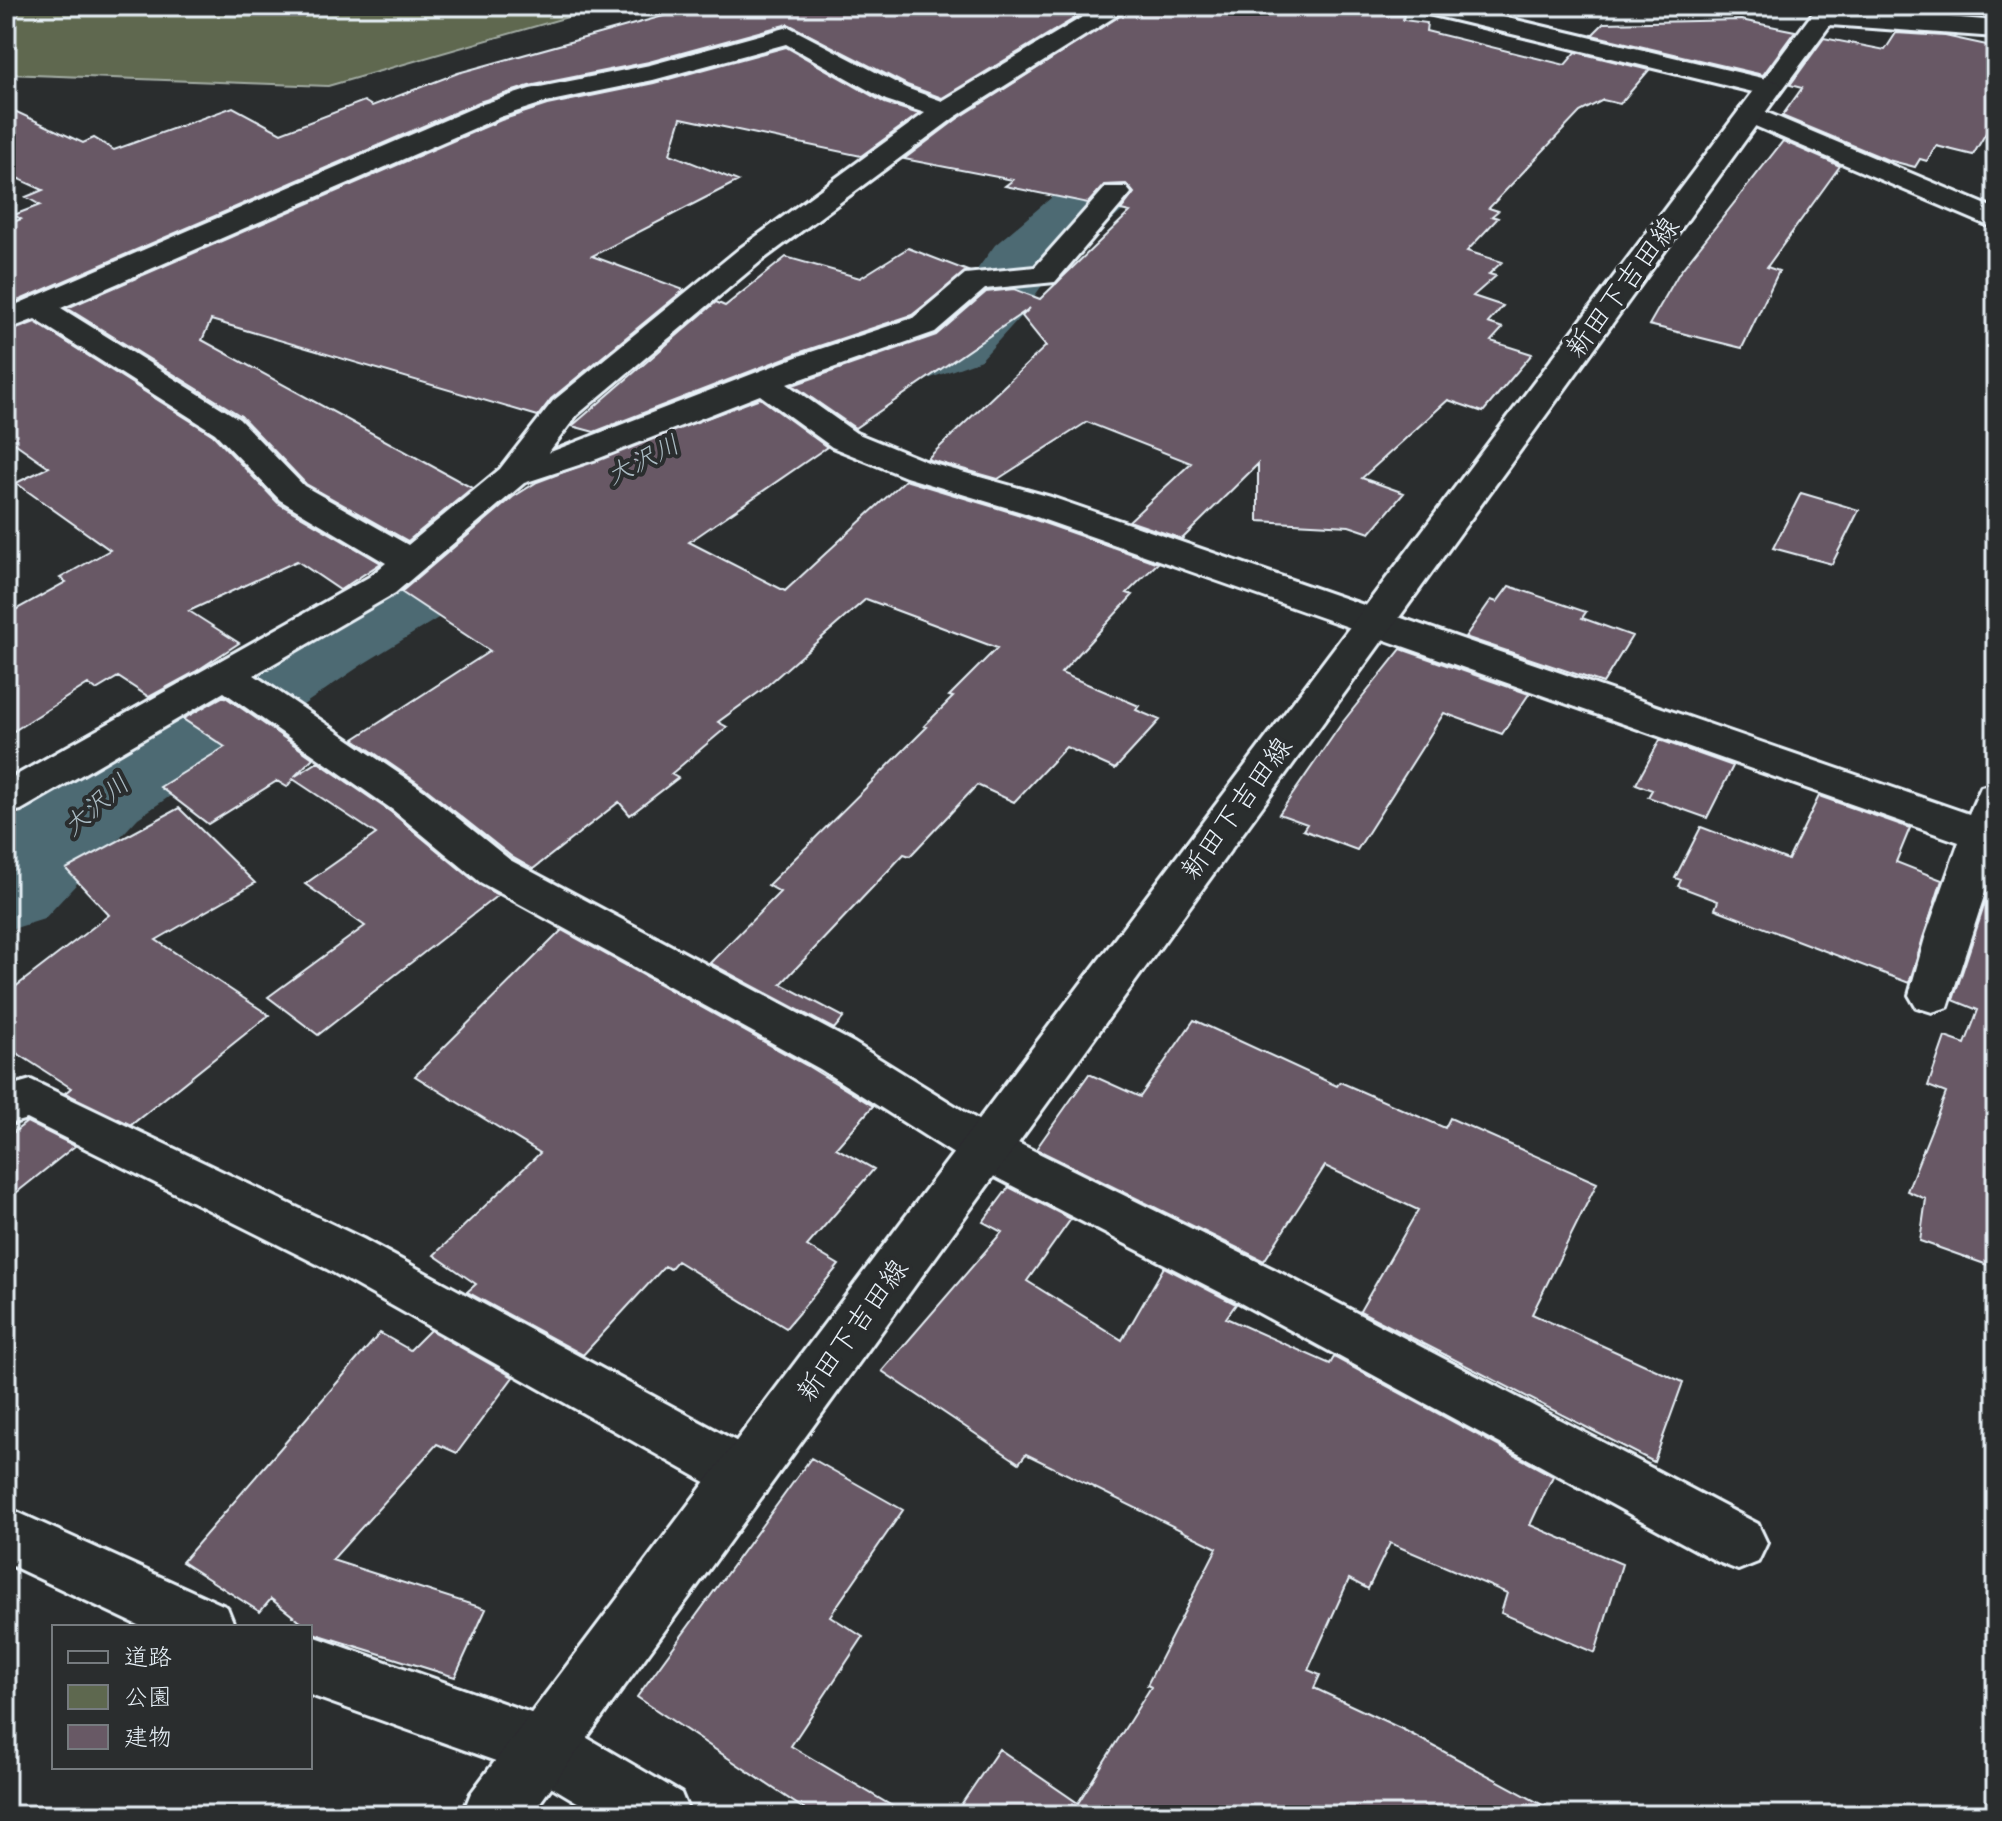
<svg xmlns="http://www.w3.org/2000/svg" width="2002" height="1821" viewBox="0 0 2002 1821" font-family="Caveat,'Klee One',sans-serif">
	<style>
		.green { fill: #5e684f; stroke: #a3aca4; stroke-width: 2 }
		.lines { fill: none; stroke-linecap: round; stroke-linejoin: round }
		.river { fill: #4e6a73; fill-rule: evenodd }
		.building { fill: #685965; stroke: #e8f1f8; stroke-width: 2 }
		.minor-casing { stroke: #e8f1f8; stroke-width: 6 }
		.major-casing { stroke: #e8f1f8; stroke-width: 6 }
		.minor { fill: #2a2d2e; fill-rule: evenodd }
		.major { fill: #2a2d2e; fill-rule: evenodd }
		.labels { text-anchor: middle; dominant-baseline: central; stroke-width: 8; stroke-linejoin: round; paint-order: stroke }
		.far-water-label { font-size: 26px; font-style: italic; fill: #aabbc3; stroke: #2a2d2e }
		.street-label { font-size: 28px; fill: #e8f1f8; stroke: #2a2d2e }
	</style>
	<rect width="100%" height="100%" fill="#2a2d2e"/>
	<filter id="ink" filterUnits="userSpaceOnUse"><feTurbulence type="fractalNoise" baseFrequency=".0125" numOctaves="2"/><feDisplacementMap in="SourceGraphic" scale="16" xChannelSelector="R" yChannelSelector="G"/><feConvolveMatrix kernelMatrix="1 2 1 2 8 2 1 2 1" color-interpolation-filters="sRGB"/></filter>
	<g filter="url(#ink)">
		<path class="green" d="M6 6H606L328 86 6 74Z"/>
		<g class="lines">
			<path class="river" d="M1194 6H1257L1203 78 1183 152 1172 167 1048 277 1019 318 981 360 688 465 363 664 138 818 44 919 6 931V827L66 768 297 622 628 429 925 326 965 286 995 245 1116 143 1138 76Z"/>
		</g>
		<path class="building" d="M699 6H1095L942 98 907 85 788 24 649 62 529 86 479 102 6 306V225L21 219 14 215 40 205 26 197 43 190 6 173V107L83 143 94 138 114 150 233 107 281 133 364 101 372 106 458 73Z
			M1135 6 1404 15 1403 20 1427 23 1426 31 1565 65 1576 52 1649 70 1620 104 1603 100 1580 112 1489 208 1498 211 1492 216 1498 218 1467 251 1502 262 1489 274 1496 276 1473 296 1503 306 1488 323 1503 328 1491 341 1532 354 1483 412 1448 400 1362 478 1404 493 1370 533 1349 526 1258 521V464L1182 539 1129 521 1191 463 1087 422 998 479 927 459 1046 346 1022 316 1030 308 855 428 793 385 936 335 986 292 1014 289 1040 299 1130 212 1121 210 1134 193 1126 184 1104 185 1088 203 1005 186 1013 180 904 159 957 119Z
			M1741 20 1795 31 1763 75 1592 35 1604 23Z
			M1896 33 1945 36 1996 47V116L1973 155 1936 146 1927 161 1920 159 1915 167 1888 160 1782 116 1802 88 1790 85 1824 38 1885 50Z
			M786 47 885 103 919 114 861 156 681 118 670 154 738 181 592 256 684 290 551 399 538 416 211 320 202 340 472 488 408 541 306 484 241 416 67 308 501 120 547 105 654 83Z
			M1783 141 1840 166 1767 267 1779 271 1742 348 1649 325 1679 273Z
			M908 248 968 271 912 315 798 353 594 432 572 426 716 302 725 306 786 257 860 278Z
			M35 322 213 435 278 503 381 563 340 590 297 561 189 611 239 643 195 672 149 697 118 677 96 690 88 684 6 736V615L66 582 60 578 110 550 16 483 49 467 6 437V333Z
			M760 398 827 447 689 542 785 591 905 480 1024 516 1158 563 1127 593 1133 595 1061 673 1139 706 1136 710 1160 720 1115 769 1066 747 1014 802 977 785 910 856 904 854 781 984 844 1017 834 1029 710 963 780 892 768 885 927 727 924 726 953 697 949 696 997 648 866 599 762 690 718 722 727 727 671 774 678 778 630 815 619 802 533 869 512 857 425 788 354 739 490 651 401 592 513 497 537 482Z
			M1801 493 1859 510 1832 564 1773 548Z
			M1509 586 1586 612 1582 618 1632 636 1603 683 1465 637 1491 600 1497 602Z
			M1401 649 1529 694 1502 734 1444 713 1357 850 1303 830 1307 824 1279 814 1342 723Z
			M224 696 313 758 294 777 318 762 391 812 478 884 498 895 318 1035 268 997 365 926 305 884 376 834 293 779 287 787 277 781 208 824 160 787 225 747 183 719Z
			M1660 740 1733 766 1707 818 1648 797 1652 790 1636 784Z
			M1819 796 1910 828 1896 862 1942 880 1909 983 1715 909 1718 901 1678 886 1681 880 1675 878 1701 827 1788 860Z
			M179 808 255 883 156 940 269 1015 131 1125 65 1093 71 1088 6 1046V994L109 915 66 869Z
			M1987 897 1996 900V1268L1920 1241 1926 1199 1907 1191 1946 1093 1928 1086 1945 1037 1965 1044 1978 1010 1953 1000Z
			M562 930 806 1065 873 1106 836 1148 874 1169 807 1246 839 1265 786 1328 677 1261 670 1269 665 1266 583 1355 467 1292 476 1284 434 1255 540 1153 415 1076Z
			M1194 1020 1337 1086 1340 1082 1445 1128 1450 1118 1597 1183 1532 1314 1683 1382 1654 1462 1360 1311 1418 1210 1325 1166 1264 1261 1036 1149 1089 1074 1140 1097Z
			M27 1122 75 1146 6 1201V1138Z
			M1009 1187 1071 1219 1027 1281 1122 1340 1164 1267 1236 1304 1226 1318 1330 1364 1334 1357 1553 1476 1530 1525 1622 1564 1595 1653 1501 1613 1507 1593 1390 1543 1368 1589 1349 1579 1308 1670 1320 1675 1314 1688 1404 1730 1561 1815H954L999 1749 1078 1803 1151 1687 1147 1685 1217 1548 1026 1454 1019 1463 882 1371 1002 1232 983 1222Z
			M430 1330 513 1377 457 1453 437 1444 332 1560 486 1609 455 1677 316 1634 271 1599 260 1612 182 1562 380 1333 410 1350Z
			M811 1458 903 1510 830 1616 863 1637 791 1746 907 1815H813L637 1697Z"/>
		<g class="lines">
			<g class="minor-casing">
				<path id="minor" d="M1101 6H1132L955 117 761 261 577 415 548 453 799 356 913 318 965 274 1035 267 1106 187H1126L1131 193 1126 199 1055 282 985 289 935 332 787 384 856 433 930 463 1051 497 1969 814 1981 787 1996 783V859L1948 1007 1932 1012 1916 1007 1909 995 1925 938 1959 842 1025 513 906 477 832 447 760 395 597 459 524 483 395 593 254 675 423 790 510 860 854 1043 1002 1135 1273 1269 1758 1524 1767 1543 1758 1562 1738 1570 1718 1562 1237 1301 968 1163 820 1069 480 882 393 810 224 692 21 810 6 814V781L369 577 386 563 280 500 215 433 35 319 6 330V309L480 105 530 89 650 65 789 27 906 88 942 101ZM786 44 886 100 925 113 739 249 553 401 500 469 408 545 304 486 239 419 61 308 500 117 546 102 653 80Z
					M1818 6 1996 21V37L1830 25 1779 94H1761L1757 88Z
					M1751 106 1996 209V229L1741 120 1737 114 1741 108Z
					M31 1080 363 1239 765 1457 773 1475 765 1493 745 1501 725 1493 327 1269 27 1119 6 1125V1087Z
					M6 1507 227 1607 235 1627H142L6 1563Z
					M310 1635 565 1725 681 1793 690 1815H599L527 1772 310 1695Z"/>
			</g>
			<g class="major-casing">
				<path id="major" d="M1412 6H1457L1779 82 1783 88 531 1815H462L471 1793 1753 92 1416 11Z"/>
			</g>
			<use href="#minor" class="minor"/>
			<use href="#major" class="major"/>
		</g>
	</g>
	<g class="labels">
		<g class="far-water-label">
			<text transform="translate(643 460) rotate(-27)">大沢川</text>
			<text transform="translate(96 805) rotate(-41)">大沢川</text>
		</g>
		<g class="street-label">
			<text transform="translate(1622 287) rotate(-53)">新田下吉田線</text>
			<text transform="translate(1236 808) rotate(-54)">新田下吉田線</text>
			<text transform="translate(852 1330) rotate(-54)">新田下吉田線</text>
		</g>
	</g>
	<rect width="2002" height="1821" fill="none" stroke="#2a2d2e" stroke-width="32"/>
	<rect x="16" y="16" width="1970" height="1789" fill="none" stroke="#e8f1f8" stroke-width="3" filter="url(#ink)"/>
	<rect x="52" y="1625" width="260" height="144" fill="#2a2d2e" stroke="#767b7f" stroke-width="2"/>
	<rect x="68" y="1651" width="40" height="12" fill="#2a2d2e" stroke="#767b7f" stroke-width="2"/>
	<text x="124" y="1665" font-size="24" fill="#e8f1f8">道路</text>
	<rect x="68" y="1685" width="40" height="24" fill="#5e684f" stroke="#767b7f" stroke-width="2"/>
	<text x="124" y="1705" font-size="24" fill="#e8f1f8">公園</text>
	<rect x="68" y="1725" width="40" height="24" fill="#685965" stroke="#767b7f" stroke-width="2"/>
	<text x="124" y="1745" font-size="24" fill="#e8f1f8">建物</text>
</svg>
